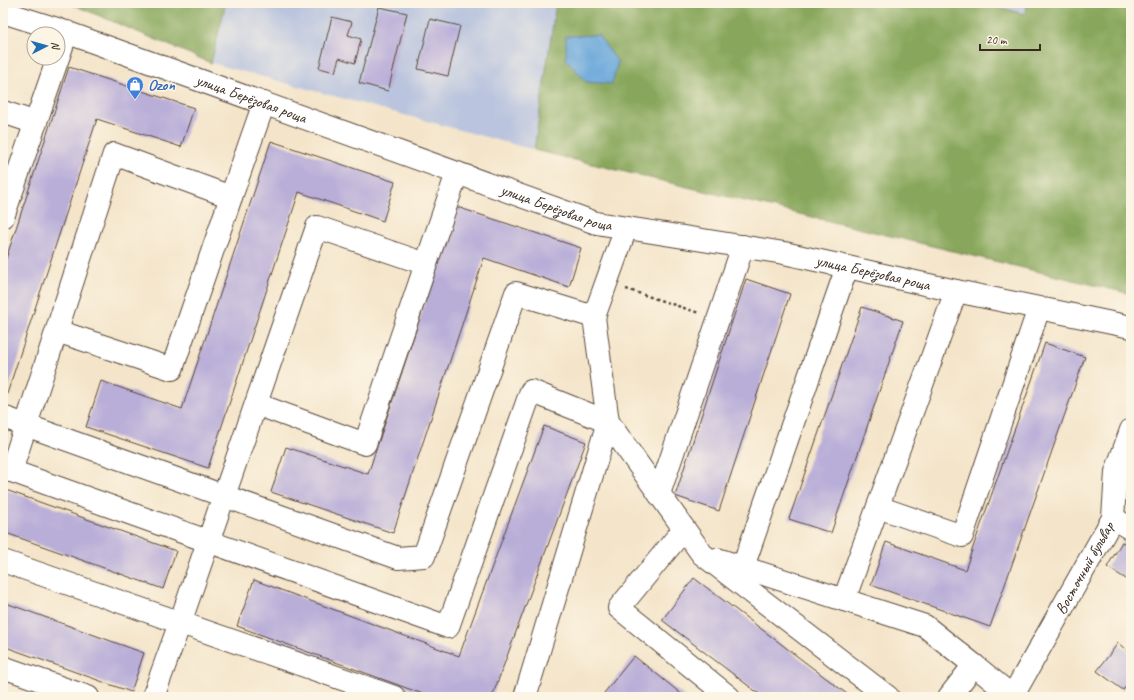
<svg xmlns="http://www.w3.org/2000/svg" width="1134" height="700" viewBox="0 0 1134 700" font-family="Caveat,sans-serif">
	<style>
		.industrial { fill: #bac4de }
		.forest { fill: #88a75b; stroke: #62683c }
		.water { fill: #68a6da; stroke: #52687c }
		.building { fill: #b9aed8 }
		.lines { fill: none; stroke-linecap: round; stroke-linejoin: round }
		.minor-casing { stroke: #574638; stroke-width: 24 }
		.path { stroke: #574638; stroke-width: 2.5; stroke-dasharray: 3 3; stroke-linecap: butt }
		.minor { stroke: #fff; stroke-width: 22 }
		.labels { text-anchor: middle; dominant-baseline: central; stroke-width: 3; stroke-linejoin: round; paint-order: stroke }
		.shop-label { font-size: 16px; font-weight: bold; fill: #366cbe; stroke: #fcf5e5; text-anchor: start }
		.street-label { font-size: 16px; fill: #3b2a1e; stroke: #fcf5e5 }
	</style>
	<rect width="100%" height="100%" fill="#fcf5e5"/>
	<filter id="ink" filterUnits="userSpaceOnUse"><feTurbulence type="fractalNoise" baseFrequency=".025" numOctaves="2"/><feDisplacementMap in="SourceGraphic" scale="8" xChannelSelector="R" yChannelSelector="G"/><feConvolveMatrix kernelMatrix="1 2 1 2 8 2 1 2 1" color-interpolation-filters="sRGB"/></filter>
	<filter id="wash" filterUnits="userSpaceOnUse"><feTurbulence type="fractalNoise" baseFrequency=".012" numOctaves="4" result="noise"/><feDisplacementMap in="SourceGraphic" scale="16" xChannelSelector="R" yChannelSelector="G"/><feGaussianBlur stdDeviation="0.9" result="paint"/><feColorMatrix in="noise" values="0 0 0 0 0 0 0 0 0 0 0 0 0 0 0 0 0 1.4 0 .05"/><feComposite in="paint" operator="in"/></filter>
	<g filter="url(#wash)">
		<rect width="100%" height="100%" fill="#f4e5ca"/>
		<path class="industrial" d="M226 3H556L534 150 211 63Z
			M981 3H1028L1025 14Z"/>
		<path class="forest" d="M69 3H226L211 63Z
			M556 3H981L1025 14 1028 3H1131V294L534 150Z"/>
		<path class="water" d="M598 35 618 62 612 84 586 82 566 59V36Z"/>
		<g id="blocks">
			<path class="building" d="M379 7 407 13 388 91 359 83Z
				M332 17 352 22 348 35 361 39 355 63 339 58 335 72 319 68Z
				M430 19 460 26 448 76 418 69Z
				M69 67 194 108 181 147 97 119 7 394 3 393V268Z
				M271 141 395 182 383 221 299 192 208 468 86 427 101 381 182 409Z
				M457 207 581 248 569 287 484 258 393 533 271 492 286 447 368 474Z
				M746 279 790 294 719 511 675 496Z
				M862 307 903 321 831 533 789 519Z
				M1045 343 1085 357 990 627 871 585 886 542 965 570Z
				M544 426 586 442 492 697H431L237 626 254 580 459 656Z
				M3 489 176 551 163 589 3 532Z
				M1122 542 1131 547V582L1107 567Z
				M694 578 851 697H763L737 677 662 620Z
				M3 602 144 653 131 692 3 646Z
				M1118 643 1131 654V680L1123 690 1097 671Z
				M634 656 658 675 685 697H608L604 693Z"/>
		</g>
	</g>
	<g filter="url(#ink)">
		<use href="#blocks" fill-opacity="0" stroke="#574638" stroke-width="1"/>
		<g class="lines">
			<g class="minor-casing">
				<g id="minor">
					<path id="s1" d="M3 12 60 30 596 223 784 253 956 291 1131 327"/>
					<path d="M3 112 36 123"/>
					<path d="M3 217 67 32"/>
					<path d="M594 317 626 228"/>
					<path d="M57 331 172 369 231 197"/>
					<path d="M256 404 365 444 426 264"/>
					<path d="M3 417 398 558 424 556 516 293 594 317 608 422 531 391 448 627 3 468"/>
					<path d="M608 422 702 554 888 697"/>
					<path d="M11 471 114 154 231 197 264 103"/>
					<path d="M659 494 743 246"/>
					<path d="M878 507 962 536 1039 308"/>
					<path d="M1113 518 1131 529"/>
					<path d="M684 529 619 608 729 697"/>
					<path d="M717 559 925 626 974 665 949 697"/>
					<path d="M3 561 394 697"/>
					<path d="M743 567 847 267"/>
					<path d="M844 600 956 291"/>
					<path d="M974 665 1012 696"/>
					<path d="M3 667 88 697"/>
					<path d="M153 697 180 623 317 227 426 264 457 173"/>
					<path d="M525 697 608 422"/>
					<path id="s2" d="M1012 697 1113 518 1116 472 1131 430"/>
				</g>
			</g>
			<path class="path" d="M626 289 699 313"/>
			<use href="#minor" class="minor"/>
		</g>
	</g>
	<defs>
		<g id="shop-pin" transform="scale(0.9)"><path d="M0 17L-7.5 6A9.5 9.5 0 1 1 7.5 6Z" fill="#3f7fe0" stroke="#fcf5e5"/><path d="M-5-2.5h2.3a2.7 3.5 0 0 1 5.4 0H5L5.5 6h-11ZM-1.5-2.5h3a1.5 2.3 0 0 0-3 0Z" fill="#fff"/></g>
	</defs>
	<g fill-rule="evenodd">
		<use href="#shop-pin" x="135" y="85"/>
	</g>
	<g class="labels">
		<g class="shop-label">
			<text x="148" y="85">Ozon</text>
		</g>
		<g class="street-label">
			<text stroke="none"><textPath href="#s1" startOffset="263">улица Берёзовая роща</textPath></text>
			<text stroke="none"><textPath href="#s1" startOffset="587">улица Берёзовая роща</textPath></text>
			<text stroke="none"><textPath href="#s1" startOffset="911">улица Берёзовая роща</textPath></text>
			<text stroke="none"><textPath href="#s2" startOffset="148">Восточный бульвар</textPath></text>
		</g>
	</g>
	<rect width="1134" height="700" fill="none" stroke="#fcf5e5" stroke-width="16"/>
	<g transform="translate(46 46) rotate(84)"><circle r="19" fill="#fcf5e5" stroke="#afa495"/>
	<path d="M0-3L7 15L0 10L-7 15Z" fill="#1f6fb2"/>
	<text y="-6" font-size="11" font-weight="bold" text-anchor="middle" fill="#3b2a1e">N</text>
	</g>
	<path d="M980 44v6h60v-6" fill="none" stroke="#3b2a1e" stroke-width="2"/>
	<text x="986" y="44" font-size="12" fill="#3b2a1e" stroke="#fcf5e5" stroke-width="3" paint-order="stroke">20 m</text>
</svg>
